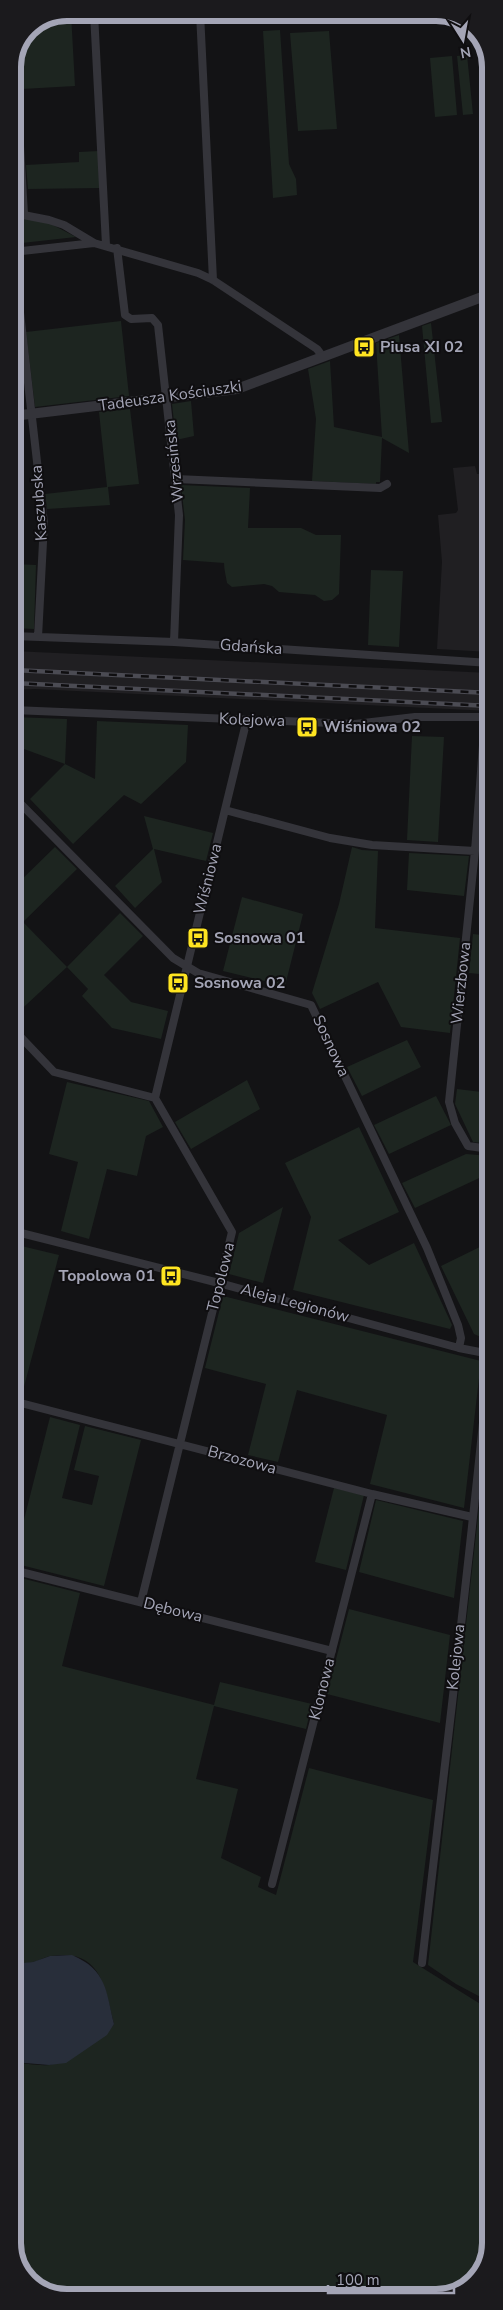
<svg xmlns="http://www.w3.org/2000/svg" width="503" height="2310" viewBox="0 0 503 2310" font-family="'Nunito Sans',sans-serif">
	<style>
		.built { fill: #201f22 }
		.green { fill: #1d2520 }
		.water { fill: #282e3a }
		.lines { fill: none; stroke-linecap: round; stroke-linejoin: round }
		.minor { stroke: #34343a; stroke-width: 8 }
		.tertiary { stroke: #34343a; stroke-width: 10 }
		.rail-casing { stroke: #4b4b53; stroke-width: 4.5 }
		.rail { stroke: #0f0e10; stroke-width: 2.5; stroke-dasharray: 8; stroke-linecap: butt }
		.labels { text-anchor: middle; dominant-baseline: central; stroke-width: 4; stroke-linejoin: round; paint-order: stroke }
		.poi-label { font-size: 16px; font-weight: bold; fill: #a4a5b6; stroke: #0f0e10; text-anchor: start }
		.street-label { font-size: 16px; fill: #a4a5b6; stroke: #0f0e10 }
		.rim { fill: none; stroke: #a4a5b6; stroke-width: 6 }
	</style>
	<rect width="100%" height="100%" fill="#131315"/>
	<path class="built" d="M475 466 477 474 490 473V652L437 649 442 562 438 515 456 513 458 510 453 468Z
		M13 651 490 673V711L35 689 13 690Z"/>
	<path class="green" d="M67 13H71L75 86 22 89 20 48 29 28Z
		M280 30 289 164 296 179 297 195 273 198 263 31Z
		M329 31 337 129 298 131 290 33Z
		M467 55 473 114 463 115 457 56Z
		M452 56 457 115 435 117 430 58Z
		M99 151 100 188 28 189 26 165 79 162V152Z
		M13 216 47 222 76 237 13 244Z
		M121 321 129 396 35 407 26 332Z
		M431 323 442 422 431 423 422 326Z
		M399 335 409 453 382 438 380 482H376V484L312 481 316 419 308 369 330 361 334 427 382 437 376 343Z
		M191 401 194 436 176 440 172 404Z
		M130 409 139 484 108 487 110 505 47 509 45 494 107 487 99 412Z
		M181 485 250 488 248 528H301L316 535H341L339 594 332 600 324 601 315 595 279 592 272 586 264 584 232 587 227 583C226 576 224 570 224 563L183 560 185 520Z
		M13 564 36 565 34 629 13 628Z
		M371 570 403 571 399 647 368 645Z
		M13 717 67 719 65 764 95 779 97 721 188 725 186 762 141 804 124 795 73 844 30 799 65 764 24 749 13 759Z
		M412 736 444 737 438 842 407 840Z
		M144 816 213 833 206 861 154 849 162 882 135 908 115 886 153 849Z
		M55 847 77 869 23 922 67 967 120 913 143 936 104 975 131 1002 168 1011 161 1039 112 1028 82 996 88 989 67 967 13 1017V931L23 922 13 912V888Z
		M352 847 362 850 378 851 375 928 460 938 450 1033 401 1027 378 982 320 1009 312 993 339 904Z
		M409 853 469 856 464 896 407 890Z
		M242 897 303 914 285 986 223 971Z
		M473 934 490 936V975L469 973Z
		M407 1040 421 1067 362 1096 347 1067Z
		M247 1080 260 1109 191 1149 175 1122Z
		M67 1082 149 1101 163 1127 146 1136 137 1176 107 1169 89 1239 61 1231 78 1162 49 1154Z
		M457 1089 490 1093V1144L473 1142 455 1104Z
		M436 1096 451 1125 389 1154 374 1125Z
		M359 1127 399 1212 338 1240 369 1265 414 1243 452 1325 450 1329 293 1290 311 1217 285 1163Z
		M466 1154 490 1156V1173L415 1208 402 1183Z
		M283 1207 263 1283 229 1274 239 1233Z
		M490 1242V1273L483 1338 474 1334 441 1266Z
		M13 1244 59 1255 21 1398 13 1395Z
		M223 1296 481 1361 464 1508 370 1484 387 1415 297 1390 278 1462 248 1455 266 1384 205 1368Z
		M490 1409V2002L456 1984 428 1965Z
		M50 1417 80 1425 62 1498 92 1505 99 1476 74 1470 85 1426 141 1440 104 1586 13 1563Z
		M334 1488 364 1495 346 1570 315 1562Z
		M376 1500 463 1521 454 1598 359 1572Z
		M13 1576 80 1593 62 1666 214 1705 220 1682 312 1704 306 1729 214 1706 196 1779 238 1789 221 1858 261 1877 258 1887 276 1895 309 1768 433 1800 413 1962 490 2010V2243L477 2279 446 2296 60 2297 31 2284 14 2253 13 2062C24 2063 38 2066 49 2065 67 2062 103 2039 114 2024 105 1987 101 1948 51 1956 44 1957 39 1961 33 1962 27 1964 20 1963 13 1964Z
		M349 1609 450 1635 440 1723 327 1694Z"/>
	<path class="water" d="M72 1955C107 1970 106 1991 114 2024L107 2035 66 2063 49 2065 13 2062V1964L33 1962 50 1956Z"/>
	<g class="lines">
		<path class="minor" d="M94 13 106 245
			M200 13 213 280
			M15 61 24 214
			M13 213 49 220 64 225 94 243 198 273 213 280 317 349 323 357
			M117 248 125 315 131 319 152 318 158 325 179 515 174 642
			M13 251 44 523 38 637
			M13 252 94 243
			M176 479 380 488 387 484
			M13 636 174 642 490 663
			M13 710 355 724 415 717H490
			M490 736 483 745 475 851 449 1102 455 1123 468 1146 490 1149
			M13 796 173 958 198 973 311 1005 427 1248 458 1325 461 1338 459 1348
			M225 810 330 838 372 845 475 851
			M13 1029 54 1072 155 1098 232 1232 141 1602
			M155 1098 247 719
			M13 1231 219 1283 459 1348 490 1354
			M13 1401 372 1494 472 1517
			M13 1570 332 1651
			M272 1884 372 1494
			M422 1963C445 1759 471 1555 490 1351"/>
		<path class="tertiary" d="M13 416 237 389 490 294"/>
		<g class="rail-casing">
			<path id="rail" d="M13 670 490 693
				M13 683 490 706"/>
		</g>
		<use href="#rail" class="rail"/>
	</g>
	<defs>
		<g id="bus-square" transform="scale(1.125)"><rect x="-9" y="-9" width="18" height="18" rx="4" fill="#ffe521" stroke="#0f0e10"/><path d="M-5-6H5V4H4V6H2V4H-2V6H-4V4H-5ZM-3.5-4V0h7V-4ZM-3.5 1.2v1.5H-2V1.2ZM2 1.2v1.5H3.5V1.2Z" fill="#111"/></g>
	</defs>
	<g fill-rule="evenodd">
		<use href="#bus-square" x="364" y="347"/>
		<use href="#bus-square" x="307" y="727"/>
		<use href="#bus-square" x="198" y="938"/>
		<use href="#bus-square" x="178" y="983"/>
		<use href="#bus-square" x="171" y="1276"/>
	</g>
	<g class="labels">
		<g class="poi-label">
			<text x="380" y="347">Piusa XI 02</text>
			<text x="323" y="727">Wiśniowa 02</text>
			<text x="214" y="938">Sosnowa 01</text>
			<text x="194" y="983">Sosnowa 02</text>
			<text x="155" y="1276" text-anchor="end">Topolowa 01</text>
		</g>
		<g class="street-label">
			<text transform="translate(170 396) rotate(-8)">Tadeusza Kościuszki</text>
			<text transform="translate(174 461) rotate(-96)">Wrzesińska</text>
			<text transform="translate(39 503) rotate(-94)">Kaszubska</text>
			<text transform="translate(251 647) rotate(4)">Gdańska</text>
			<text transform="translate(252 720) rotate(2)">Kolejowa</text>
			<text transform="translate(208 879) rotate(-76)">Wiśniowa</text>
			<text transform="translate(461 983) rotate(-84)">Wierzbowa</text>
			<text transform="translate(331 1046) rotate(65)">Sosnowa</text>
			<text transform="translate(221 1277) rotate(-76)">Topolowa</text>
			<text transform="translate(295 1303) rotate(15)">Aleja Legionów</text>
			<text transform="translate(242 1460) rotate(15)">Brzozowa</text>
			<text transform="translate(173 1610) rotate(14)">Dębowa</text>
			<text transform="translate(456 1657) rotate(-84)">Kolejowa</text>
			<text transform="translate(322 1689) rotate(-76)">Klonowa</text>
		</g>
	</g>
	<path d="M0 0H503V2310H0ZM67 21H436A46 46 0 0 1 482 67V2243A46 46 0 0 1 436 2289H67A46 46 0 0 1 21 2243V67A46 46 0 0 1 67 21Z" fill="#1b1a1d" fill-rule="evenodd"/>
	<path class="rim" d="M67 21H436A46 46 0 0 1 482 67V2243A46 46 0 0 1 436 2289H67A46 46 0 0 1 21 2243V67A46 46 0 0 1 67 21Z"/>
	<g transform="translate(463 40) rotate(169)" stroke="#0f0e10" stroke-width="4" paint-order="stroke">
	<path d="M0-4L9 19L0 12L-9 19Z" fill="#a4a5b6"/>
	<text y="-8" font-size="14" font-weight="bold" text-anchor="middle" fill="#a4a5b6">N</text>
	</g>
	<path d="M328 2285v8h126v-8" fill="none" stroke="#a4a5b6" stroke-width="2.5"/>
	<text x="336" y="2285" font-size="15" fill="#a4a5b6" stroke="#0f0e10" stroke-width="4" paint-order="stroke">100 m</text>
</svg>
